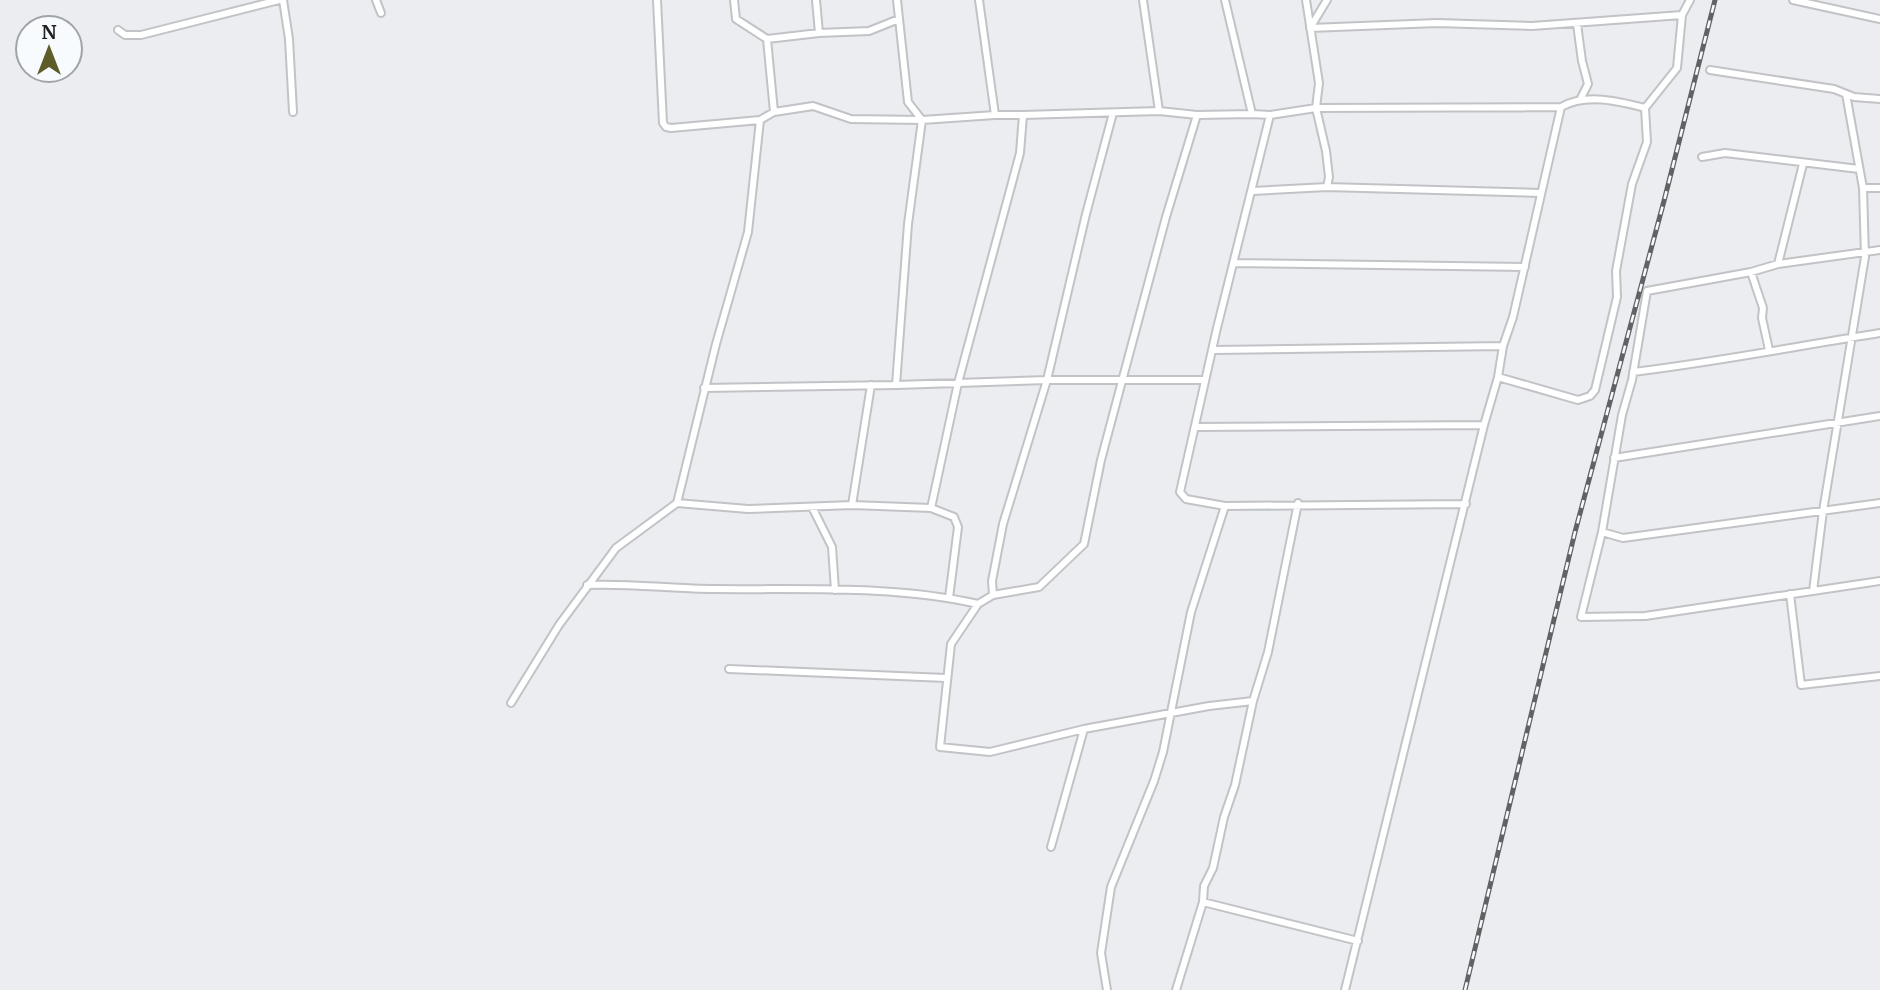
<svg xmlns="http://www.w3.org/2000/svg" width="1880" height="990" viewBox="0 0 1880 990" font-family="Merriweather,serif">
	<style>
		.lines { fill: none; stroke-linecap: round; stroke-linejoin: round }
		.minor-casing { stroke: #c1c3c6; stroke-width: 10 }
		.minor { stroke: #fff; stroke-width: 6 }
		.rail-casing { stroke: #616264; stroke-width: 5 }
		.rail { stroke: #f8fbfe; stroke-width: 2.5; stroke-dasharray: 8; stroke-linecap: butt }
	</style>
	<rect width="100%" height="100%" fill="#ebedf0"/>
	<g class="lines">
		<g class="minor-casing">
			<path id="minor" d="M283 0 289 39 293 112
				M376 0 381 13
				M657 0 663 123 666 127 671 128 760 120 774 112 767 39 819 33 816 0
				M734 0 736 19 767 39
				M1143 0 1159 111
				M1225 0 1252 114
				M1327 0 1310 28 1437 23 1532 26 1682 15 1690 0
				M1793 0 1880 19
				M1577 24 1582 61 1588 84 1580 100
				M118 30 125 35H141L279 0
				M819 33 869 31 899 19
				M1710 70 1834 89 1854 97 1880 99
				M774 112 813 106 851 119 922 120 995 115
				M1113 113 1086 214 1047 380 1003 524 992 581 993 595 978 604 951 644 940 747 990 752 1084 729 1209 706 1253 701
				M1023 115 1159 111 1197 115 1252 114 1270 115
				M1702 157 1725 153 1859 169
				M1327 187 1540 193
				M1863 188H1880
				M1252 191 1327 187 1329 177 1326 151 1316 108 1319 83 1306 0
				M1880 250 1778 264 1751 272 1647 291 1632 380 1622 415 1602 532 1581 617 1645 616 1880 581
				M1234 263 1525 267
				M1778 264 1803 164
				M1751 272 1763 308 1762 318 1769 350
				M1213 350 1503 346
				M1633 372C1716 362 1798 346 1880 333
				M1498 377 1578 400 1590 396 1595 390 1617 297 1616 271 1632 184 1647 142 1645 108 1677 68 1682 15
				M896 385 908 224 922 120 908 102 897 0
				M704 388 896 385 1047 380H1205
				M1196 427 1484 425
				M1614 458 1880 416
				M677 503 748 509 852 505 931 508 954 517 958 527 949 598
				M1466 504 1225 506 1186 499 1180 492 1217 328 1270 115 1316 108 1561 107C1586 93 1618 101 1645 108
				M852 505 871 385
				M812 507 832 547 835 590
				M931 508 958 383 1020 153 1023 115H995L979 0
				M1602 532 1623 538 1880 503
				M587 585C630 583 673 589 716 589 803 590 893 585 978 604
				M1813 591 1823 511 1865 257 1863 188 1846 94
				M1790 594 1801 685 1880 676
				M993 595 1039 587 1084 544 1101 460 1122 381 1166 217 1197 115
				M729 669 946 678
				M511 703 559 625 616 548 677 503 716 344 748 232 760 120
				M1051 847 1084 729
				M1203 902 1358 941
				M1107 990 1101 953 1111 887 1154 781 1163 752 1191 612 1225 506
				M1176 990 1203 902 1204 886 1213 868 1224 817 1235 785 1253 701 1268 652 1298 503
				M1345 990 1484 425 1498 377 1503 346 1513 317 1561 107"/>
		</g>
		<use href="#minor" class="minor"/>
		<g class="rail-casing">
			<path id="rail" d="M1465 990 1575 532 1664 201 1715 0"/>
		</g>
		<use href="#rail" class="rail"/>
	</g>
	<g transform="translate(49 49)"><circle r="33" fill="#f8fbfe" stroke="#a1a3a5" stroke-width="2"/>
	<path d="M0-5L12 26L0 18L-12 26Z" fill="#5e5d2a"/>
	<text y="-10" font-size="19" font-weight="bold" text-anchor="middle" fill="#1f1f20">N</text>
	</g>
</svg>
